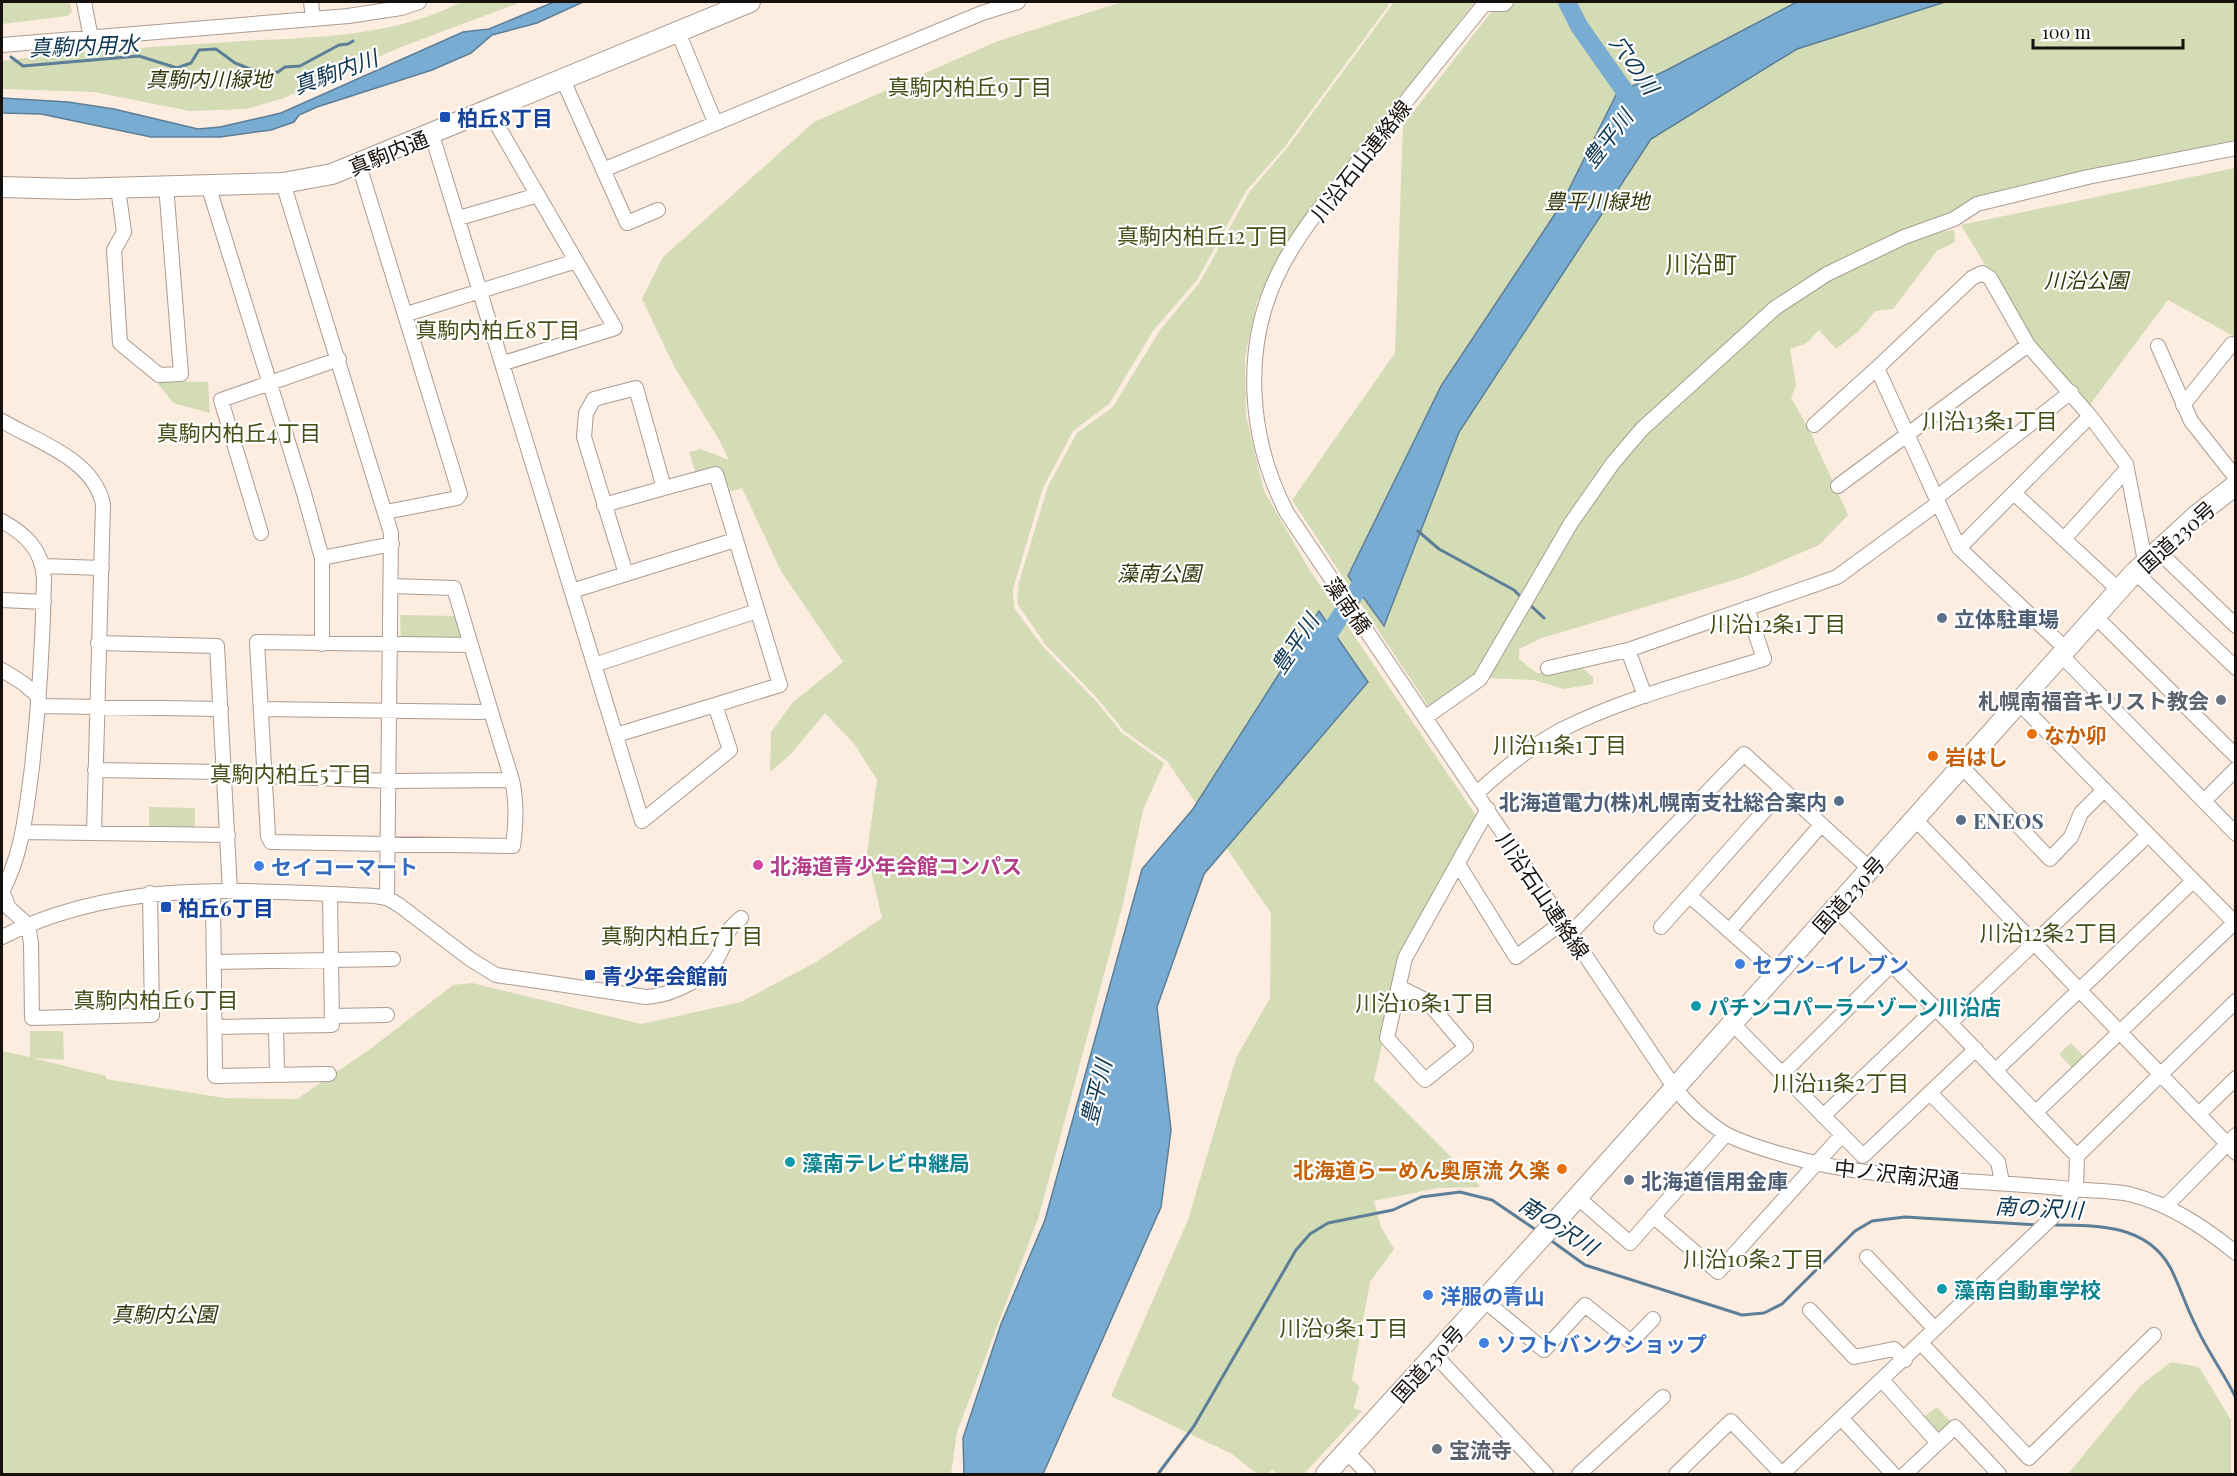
<svg xmlns="http://www.w3.org/2000/svg" width="2237" height="1476" viewBox="0 0 2237 1476" font-family="'Playfair Display','Noto Sans JP',serif">
	<style>
		.green { fill: #d4dcb5 }
		.water { fill: #79acd2; stroke: #5c7e97; stroke-width: 1.5 }
		.lines { fill: none; stroke-linecap: round; stroke-linejoin: round }
		.stream { stroke: #5c7e97; stroke-width: 3 }
		.river { stroke: #79acd2; stroke-width: 18 }
		.minor-casing { stroke: #ac9c91; stroke-width: 16 }
		.highway-casing { stroke: #ac9c91; stroke-width: 22 }
		.minor { stroke: #fff; stroke-width: 14 }
		.highway { stroke: #fff; stroke-width: 20 }
		.transit-dot { fill: #1a4fb4; stroke: #fff; stroke-width: 2 }
		.service-dot { fill: #5c6f8a; stroke: #fff; stroke-width: 2 }
		.worship-dot { fill: #6b7280; stroke: #fff; stroke-width: 2 }
		.food-dot { fill: #e8710a; stroke: #fff; stroke-width: 2 }
		.hotel-dot { fill: #d1479c; stroke: #fff; stroke-width: 2 }
		.shop-dot { fill: #3f7fe0; stroke: #fff; stroke-width: 2 }
		.culture-dot { fill: #0f9aa8; stroke: #fff; stroke-width: 2 }
		.labels { text-anchor: middle; dominant-baseline: central; stroke-width: 4.5; stroke-linejoin: round; paint-order: stroke }
		.park-label { font-size: 21px; font-style: italic; fill: #33390d; stroke: #fff }
		.transit-label { font-size: 21px; font-weight: bold; fill: #164399; stroke: #fff; text-anchor: start }
		.street-label { font-size: 21px; fill: #17110d; stroke: #fff }
		.service-label { font-size: 21px; font-weight: bold; fill: #4e5e75; stroke: #fff; text-anchor: start }
		.worship-label { font-size: 21px; font-weight: bold; fill: #5b616d; stroke: #fff; text-anchor: end }
		.food-label { font-size: 21px; font-weight: bold; fill: #c56008; stroke: #fff; text-anchor: start }
		.hotel-label { font-size: 21px; font-weight: bold; fill: #b23c85; stroke: #fff; text-anchor: start }
		.shop-label { font-size: 21px; font-weight: bold; fill: #366cbe; stroke: #fff; text-anchor: start }
		.culture-label { font-size: 21px; font-weight: bold; fill: #0d838f; stroke: #fff; text-anchor: start }
		.water-label { font-size: 22px; font-style: italic; fill: #0d3651; stroke: #fff }
		.neighbourhood-label { font-size: 22px; fill: #455018; stroke: #fff }
		.quarter-label { font-size: 24px; fill: #455018; stroke: #fff }
	</style>
	<rect width="100%" height="100%" fill="#fdece0"/>
	<path class="green" d="M2 2H70L72 12 68 16 2 24Z
		M461 2H521L401 47 284 98 246 109 190 111 94 92 2 89V61C82 50 162 47 243 41 317 37 394 37 461 2Z
		M1122 2H1391L1283 149 1246 191 1197 280 1153 331 1109 404 1073 431 1043 488 1013 589 1014 608 1044 648 1096 701 1122 733 1164 763 1143 810 1123 904 1039 1216 957 1432 951 1474H2V1051L30 1057V1031H63L64 1060 33 1058 106 1076V1079L224 1098 297 1099 369 1050 453 985 472 983 641 1024 741 1002 816 962 882 918 867 853 877 780 855 745 825 713 790 755 770 772 771 732 793 702 843 662 781 571 742 488 729 492 720 466 695 471 689 452 701 449 729 460 718 438 674 366 642 299 663 257 814 122 998 41Z
		M1394 2H1475L1361 145 1287 246 1257 302 1245 357 1246 416 1264 491 1309 569 1479 820 1424 918 1387 1022 1374 1080 1481 1187 1438 1188 1374 1201 1381 1227 1394 1249 1370 1282 1352 1380 1359 1386 1354 1408 1362 1411 1304 1474H1278L1272 1470 1267 1474H1257L1232 1454 1111 1396 1188 1220 1236 1058 1270 998 1271 913 1167 761 1124 731 1098 699 1045 644 1017 603 1019 582 1048 486 1077 433 1113 407 1160 330 1200 282 1250 191 1287 148Z
		M1499 2H2235V142L1983 197 1840 260 1635 431 1479 675 1431 710 1292 500 1395 353 1403 125Z
		M2235 168V337L2168 300 2089 406 2031 341 1961 225Z
		M1954 230 1955 242 1937 251 1893 309 1875 311 1859 331 1836 349 1819 330 1807 343 1790 349 1796 385 1791 398 1808 427 1848 515 1819 545 1744 577 1542 638 1519 649V659L1537 673 1582 668 1593 677V684L1564 689 1534 680 1489 678 1494 666 1593 500 1619 462 1644 433 1772 316 1830 277 1928 234Z
		M156 381 208 382 210 413 173 403Z
		M400 615 460 616 467 641H401Z
		M149 807 195 808V833L149 834Z
		M2071 1043 2087 1060 2075 1071 2059 1054Z
		M2171 1362 2199 1367 2231 1420V1474H2068L2141 1385Z
		M1937 1407 1952 1423 1940 1435 1924 1417Z"/>
	<path class="water" d="M554 2H583L537 23 492 35 471 53 432 70 317 107 299 115 294 122 271 130 220 137H151L41 114 2 113V98L68 102 114 109 198 129 220 127 281 113 463 32 489 29Z
		M1797 2H1945L1797 49 1651 139 1459 432 1384 626 1348 576 1441 386 1561 205 1617 93 1665 71Z
		M1319 611 1368 682 1204 874 1157 1007 1171 1130 1161 1207 1043 1474H964L963 1438 1001 1324 1045 1220 1142 869 1193 809Z"/>
	<g class="lines">
		<path class="stream" d="M11 57 23 66 139 56 177 68 191 63 199 50 216 49 235 63 263 74 278 72 285 67 300 66 339 45 348 44 353 41
			M1418 531 1439 549 1514 590 1523 599
			M1528 603 1544 618
			M2052 1225C2096 1225 2146 1224 2170 1267 2180 1286 2186 1307 2196 1326 2207 1351 2224 1373 2236 1398
			M1549 1239 1585 1265 1742 1315 1764 1313 1782 1304 1855 1231 1872 1221 1905 1217 2037 1225
			M1158 1474 1194 1426 1296 1250 1310 1234 1328 1223 1393 1210 1421 1197 1460 1192 1492 1200 1539 1232"/>
		<path class="river" d="M1567 2 1579 26 1638 110
			M1319 649 1371 569"/>
		<g class="minor-casing">
			<path id="minor" d="M84 2 91 38
				M311 2 313 19
				M1486 2C1446 51 1406 101 1367 151 1336 188 1303 225 1281 268 1241 345 1248 438 1287 513L1674 1087C1689 1106 1704 1120 1724 1133 1742 1143 1764 1149 1784 1155 1877 1182 1975 1179 2071 1189 2090 1191 2111 1190 2129 1194 2170 1204 2204 1227 2236 1253
				M1484 4H1504L1506 2
				M678 32 715 122
				M2 45 348 16 401 8 419 2
				M563 80 627 223 658 210
				M489 111 615 328 504 363
				M432 135 642 821 730 750 715 705 780 685 716 474 664 488 636 388 594 399 586 413 584 437 626 574 572 591
				M359 165 460 494 457 498 386 512
				M603 170 982 13 1018 2
				M283 183 391 533 387 898
				M208 185 303 490 322 558V644
				M118 188 124 232 114 250 120 343 159 375 181 374 166 185
				M459 218 538 195
				M407 314 576 261
				M2158 346 2191 421 2236 478
				M2183 405 2232 344
				M2 421C38 442 93 459 103 504L94 833
				M1814 425 1877 368
				M1838 486 2028 345
				M2015 494 2119 590
				M1936 498 2071 392
				M604 505 664 488
				M2 521C25 534 42 549 44 578 43 641 39 704 32 767 26 811 23 852 2 892
				M261 533 221 400 339 359
				M2064 539 2127 469
				M1959 548 2090 416
				M2157 550 2236 626
				M322 558 392 544
				M43 566 102 568
				M2135 572 2236 668
				M626 574 735 540
				M392 586 454 588C473 652 492 716 512 780 517 801 516 824 513 846L271 842 268 836 257 642 471 645
				M2 600 44 602
				M2095 616 2236 756
				M98 643 217 646 230 891
				M2066 649 1959 548 1877 368 1972 278 1982 273 1990 278 2028 345 2090 416 2126 464 2145 561
				M1628 650 1645 696
				M2061 655 2236 834
				M594 665 757 611
				M1548 668 1628 650 1837 577 1938 503
				M2 670 23 683 39 697
				M2019 703 2236 924
				M39 706 221 709
				M261 709 482 712 490 710
				M1426 717 1480 679 1571 523 1613 463 1642 429 1775 308 1827 274 1904 237 1954 219 1977 204 2088 177 2236 148
				M616 735 715 705
				M1962 767 2050 859 2071 837 2081 813 2104 790
				M95 770 224 772
				M265 776 391 781 512 780
				M1477 793C1502 770 1531 746 1561 730 1624 698 1696 680 1764 659L1747 608
				M2204 801 2236 769
				M1915 819 2236 1153
				M24 832 228 835
				M1458 864 1516 957 1563 922
				M2 891 9 908 28 925 31 943 32 1018 152 1015 150 893
				M213 891 215 1076 329 1074
				M1690 896 1777 973
				M1661 927 1783 790
				M1729 931 1821 825
				M1570 934 1744 754 1870 869
				M2 937C122 877 245 891 375 896L387 898 399 905 470 959 496 975 646 997C674 995 707 979 720 953 731 934 720 936 741 918
				M215 962 393 959
				M1399 987 1427 1001 1466 1047 1425 1080 1387 1038 1405 958 1488 809
				M332 1016 387 1015
				M1732 1023 1863 1156 1976 1049
				M1950 1023 2148 835
				M276 1026 277 1075
				M216 1027 332 1025 330 895
				M1996 1070 2193 881
				M1782 1074 1892 964
				M1930 1093 1998 1162 2002 1182
				M2036 1112 2234 923
				M2199 1114 2236 1078
				M1823 1116 1936 1008
				M2077 1156 2236 1001
				M1577 1197 1630 1243 1726 1134
				M2166 1206 2236 1135
				M1653 1216 1718 1272 1842 1135
				M1867 1257 1935 1329
				M1484 1300 1544 1350 1585 1305 1631 1342 1653 1319
				M1810 1310 1854 1357 1894 1349 1905 1360
				M1921 1343 2029 1458 2154 1335
				M1435 1355 1546 1474
				M1883 1381 1938 1443
				M1842 1419 1893 1474
				M1347 1452 1368 1474
				M1579 1474 1663 1397
				M1676 1474 1731 1421 1782 1474
				M1782 1474 2058 1212 2076 1189 2077 1156 1950 1023 1835 908
				M1905 1474 1955 1427 1999 1474"/>
		</g>
		<g class="highway-casing">
			<path id="highway" d="M2 187 73 189 283 183 332 174 750 2
				M1326 1474 1548 1230 2135 572 2197 515 2236 485"/>
		</g>
		<use href="#minor" class="minor"/>
		<use href="#highway" class="highway"/>
	</g>
	<g class="transit-dot">
		<rect x="439" y="111" width="12" height="12" rx="3"/>
		<rect x="160" y="901" width="12" height="12" rx="3"/>
		<rect x="584" y="969" width="12" height="12" rx="3"/>
	</g>
	<g class="service-dot">
		<circle cx="1942" cy="618" r="6"/>
		<circle cx="1839" cy="801" r="6"/>
		<circle cx="1961" cy="820" r="6"/>
		<circle cx="1629" cy="1180" r="6"/>
	</g>
	<g class="worship-dot">
		<circle cx="2221" cy="700" r="6"/>
		<circle cx="1437" cy="1449" r="6"/>
	</g>
	<g class="food-dot">
		<circle cx="2032" cy="734" r="6"/>
		<circle cx="1933" cy="756" r="6"/>
		<circle cx="1562" cy="1169" r="6"/>
	</g>
	<circle class="hotel-dot" cx="758" cy="865" r="6"/>
	<g class="shop-dot">
		<circle cx="259" cy="866" r="6"/>
		<circle cx="1740" cy="964" r="6"/>
		<circle cx="1428" cy="1295" r="6"/>
		<circle cx="1484" cy="1343" r="6"/>
	</g>
	<g class="culture-dot">
		<circle cx="1696" cy="1006" r="6"/>
		<circle cx="790" cy="1162" r="6"/>
		<circle cx="1942" cy="1289" r="6"/>
	</g>
	<g class="labels">
		<g class="park-label">
			<text x="209" y="78">真駒内川緑地</text>
			<text x="1597" y="200">豊平川緑地</text>
			<text x="2086" y="279">川沿公園</text>
			<text x="1159" y="572">藻南公園</text>
			<text x="164" y="1313">真駒内公園</text>
		</g>
		<g class="transit-label">
			<text x="457" y="117">柏丘8丁目</text>
			<text x="178" y="907">柏丘6丁目</text>
			<text x="602" y="975">青少年会館前</text>
		</g>
		<g class="street-label">
			<text transform="translate(388 152) rotate(-22)">真駒内通</text>
			<text transform="translate(1360 160) rotate(-52)">川沿石山連絡線</text>
			<text transform="translate(2176 536) rotate(-42)">国道230号</text>
			<text transform="translate(1349 605) rotate(55)">藻南橋</text>
			<text transform="translate(1848 894) rotate(-48)">国道230号</text>
			<text transform="translate(1544 895) rotate(56)">川沿石山連絡線</text>
			<text transform="translate(1897 1173) rotate(6)">中ノ沢南沢通</text>
			<text transform="translate(1427 1363) rotate(-48)">国道230号</text>
		</g>
		<g class="service-label">
			<text x="1954" y="618">立体駐車場</text>
			<text x="1827" y="801" text-anchor="end">北海道電力(株)札幌南支社総合案内</text>
			<text x="1973" y="820">ENEOS</text>
			<text x="1641" y="1180">北海道信用金庫</text>
		</g>
		<g class="worship-label">
			<text x="2209" y="700">札幌南福音キリスト教会</text>
			<text x="1449" y="1449" text-anchor="start">宝流寺</text>
		</g>
		<g class="food-label">
			<text x="2044" y="734">なか卯</text>
			<text x="1945" y="756">岩はし</text>
			<text x="1550" y="1169" text-anchor="end">北海道らーめん奥原流 久楽</text>
		</g>
		<g class="hotel-label">
			<text x="770" y="865">北海道青少年会館コンパス</text>
		</g>
		<g class="shop-label">
			<text x="271" y="866">セイコーマート</text>
			<text x="1752" y="964">セブン-イレブン</text>
			<text x="1440" y="1295">洋服の青山</text>
			<text x="1496" y="1343">ソフトバンクショップ</text>
		</g>
		<g class="culture-label">
			<text x="1708" y="1006">パチンコパーラーゾーン川沿店</text>
			<text x="802" y="1162">藻南テレビ中継局</text>
			<text x="1954" y="1289">藻南自動車学校</text>
		</g>
		<g class="water-label">
			<text transform="translate(84 45) rotate(-2)">真駒内用水</text>
			<text transform="translate(1635 64) rotate(55)">穴の川</text>
			<text transform="translate(335 71) rotate(-20)">真駒内川</text>
			<text transform="translate(1607 138) rotate(-52)">豊平川</text>
			<text transform="translate(1294 643) rotate(-56)">豊平川</text>
			<text transform="translate(1095 1092) rotate(-76)">豊平川</text>
			<text transform="translate(2039 1207) rotate(3)">南の沢川</text>
			<text transform="translate(1559 1225) rotate(33)">南の沢川</text>
		</g>
		<g class="neighbourhood-label">
			<text x="970" y="86">真駒内柏丘9丁目</text>
			<text x="1203" y="235">真駒内柏丘12丁目</text>
			<text x="498" y="329">真駒内柏丘8丁目</text>
			<text x="1990" y="420">川沿13条1丁目</text>
			<text x="239" y="432">真駒内柏丘4丁目</text>
			<text x="1778" y="623">川沿12条1丁目</text>
			<text x="1560" y="744">川沿11条1丁目</text>
			<text x="291" y="773">真駒内柏丘5丁目</text>
			<text x="2049" y="932">川沿12条2丁目</text>
			<text x="682" y="935">真駒内柏丘7丁目</text>
			<text x="156" y="999">真駒内柏丘6丁目</text>
			<text x="1425" y="1002">川沿10条1丁目</text>
			<text x="1841" y="1082">川沿11条2丁目</text>
			<text x="1754" y="1258">川沿10条2丁目</text>
			<text x="1344" y="1327">川沿9条1丁目</text>
		</g>
		<g class="quarter-label">
			<text x="1701" y="263">川沿町</text>
		</g>
	</g>
	<rect width="2237" height="1476" fill="none" stroke="#17110d" stroke-width="6"/>
	<path d="M2033 39v9h150v-9" fill="none" stroke="#17110d" stroke-width="3"/>
	<text x="2042" y="39" font-size="18" fill="#17110d" stroke="#ffffff" stroke-width="4.5" paint-order="stroke">100 m</text>
</svg>
